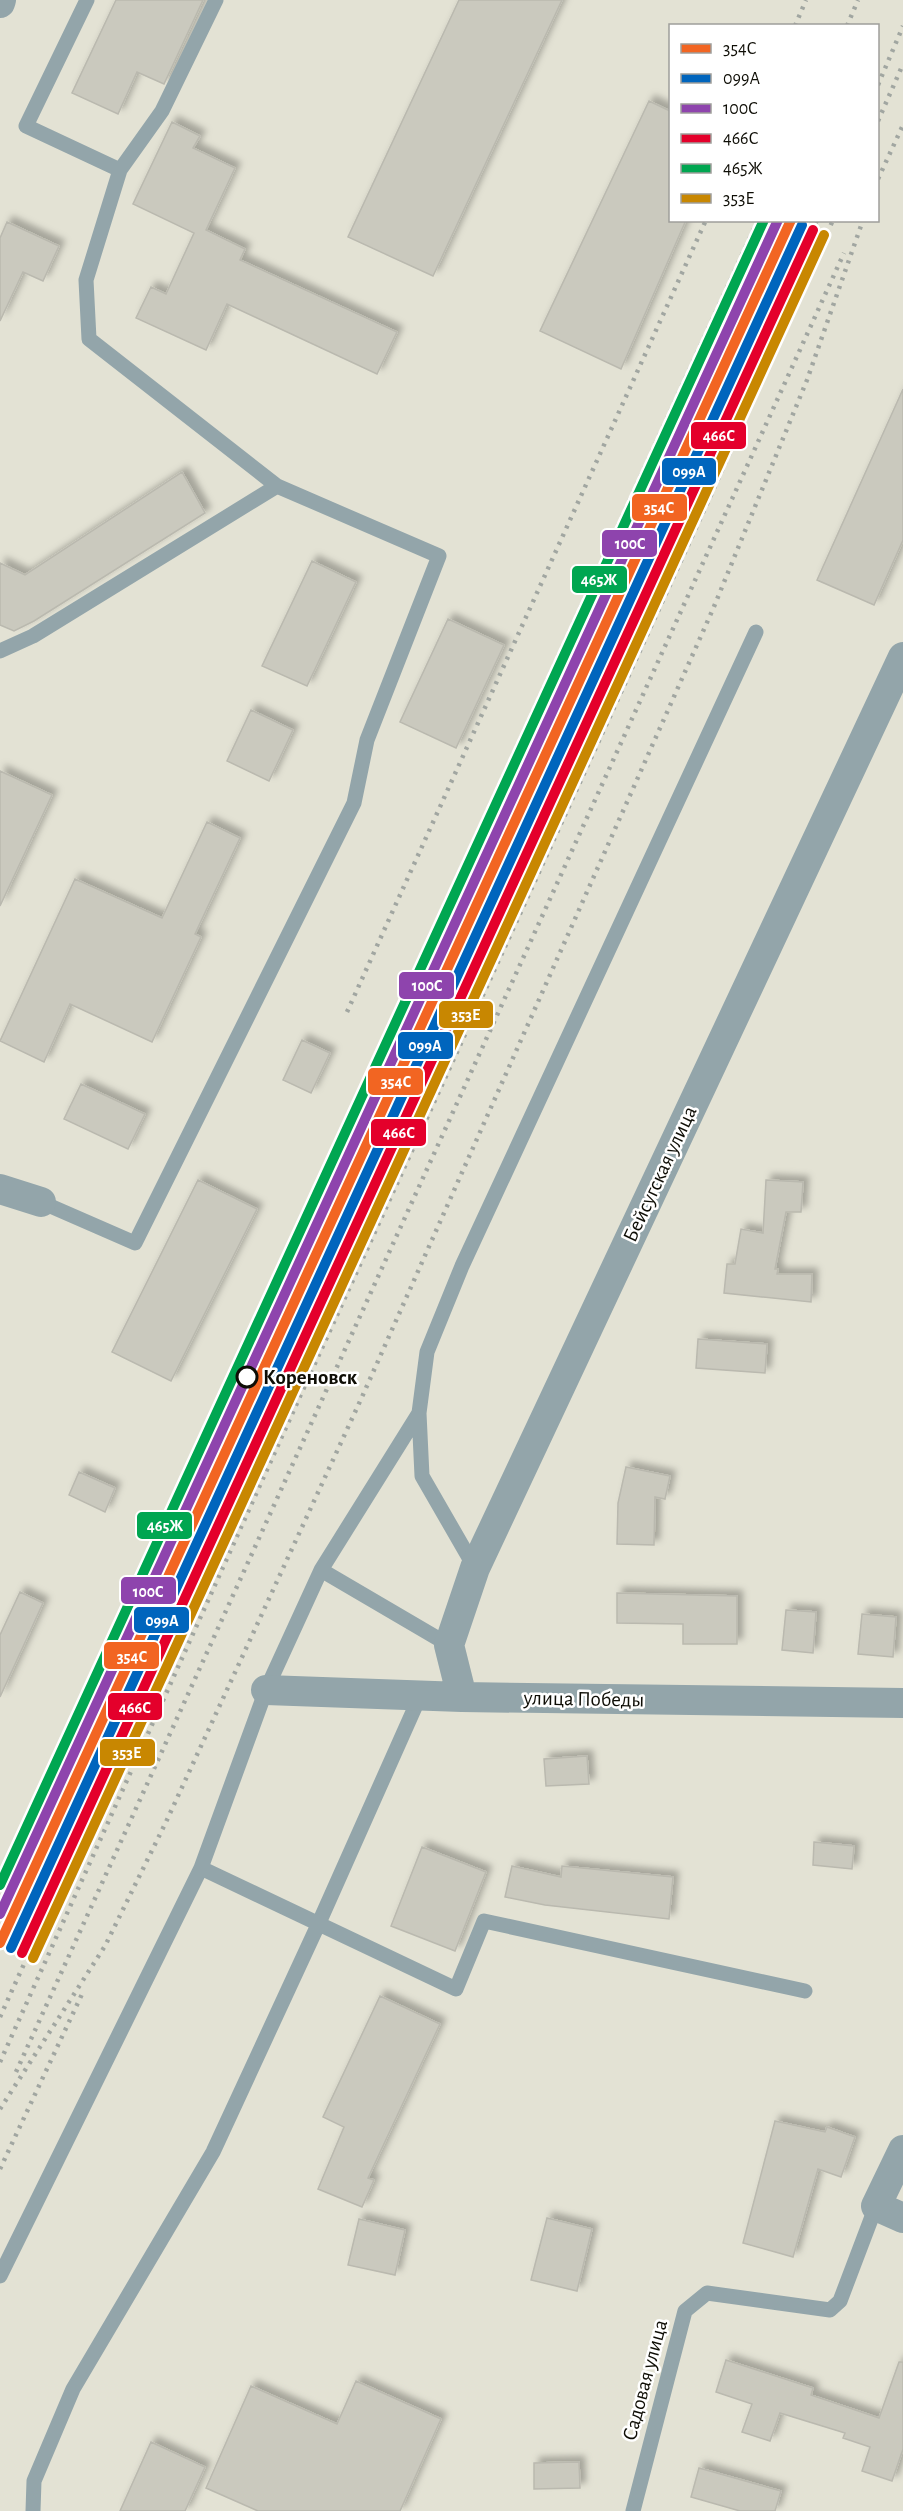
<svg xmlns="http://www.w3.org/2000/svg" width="903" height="2511" viewBox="0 0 903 2511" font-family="'Alegreya Sans',sans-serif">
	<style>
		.building { fill: #cac9be; stroke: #bab9af; stroke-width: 1.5; filter: url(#shadow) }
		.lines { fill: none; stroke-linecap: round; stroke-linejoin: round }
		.lane { stroke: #93a5aa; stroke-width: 15 }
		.street { stroke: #93a5aa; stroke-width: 30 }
		.rail { stroke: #a1a6a1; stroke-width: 4.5; stroke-dasharray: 3 6; stroke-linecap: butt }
		.rail-1-casing { stroke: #fff; stroke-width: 15 }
		.rail-2-casing { stroke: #fff; stroke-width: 15 }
		.rail-3-casing { stroke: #fff; stroke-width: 15 }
		.rail-4-casing { stroke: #fff; stroke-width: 15 }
		.rail-5-casing { stroke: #fff; stroke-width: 15 }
		.rail-6-casing { stroke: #fff; stroke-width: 15 }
		.rail-1 { stroke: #f26522; stroke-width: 10 }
		.rail-2 { stroke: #0065bd; stroke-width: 10 }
		.rail-3 { stroke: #8e44ad; stroke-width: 10 }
		.rail-4 { stroke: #e4002b; stroke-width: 10 }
		.rail-5 { stroke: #00a651; stroke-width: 10 }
		.rail-6 { stroke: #c88701; stroke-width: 10 }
		.stop-dot { fill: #fff; stroke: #0e0d05; stroke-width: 3 }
		.labels { text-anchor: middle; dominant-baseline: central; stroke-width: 5; stroke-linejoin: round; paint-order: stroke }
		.street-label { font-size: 21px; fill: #0e0d05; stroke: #fff }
		.stop-label { font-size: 21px; font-weight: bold; fill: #0e0d05; stroke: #fff; text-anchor: start }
		.line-badge { stroke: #fff; stroke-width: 2 }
		.badge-label { font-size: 16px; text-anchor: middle; font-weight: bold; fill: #fff }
	</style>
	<defs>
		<filter id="shadow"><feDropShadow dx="5.5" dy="-5.5" stdDeviation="3" flood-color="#0004"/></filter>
	</defs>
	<rect width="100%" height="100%" fill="#e3e2d4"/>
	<path class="building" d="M116 0H203L164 84 137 72 118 114 72 93Z
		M459 0H562L433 276 348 237Z
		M649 101 670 111V220H686L621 369 540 331Z
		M172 122 200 136 193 148 235 168 206 230 245 249 240 260 397 332 377 374 227 304 206 350 136 318 151 287 166 294 194 233 133 204Z
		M7 222 59 246 43 281 23 272 0 321V238Z
		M903 389V540L874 605 817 580Z
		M182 472 205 513 34 621 14 631 0 625V563L25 575Z
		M312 561 356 582 307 686 262 666Z
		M448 619 504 645 456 748 400 722Z
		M251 710 293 730 269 781 227 761Z
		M0 771 52 795 0 906Z
		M207 822 240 838 195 934 201 937 152 1042 70 1004 44 1062 0 1041 75 879 162 918Z
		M302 1040 330 1053 311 1093 283 1080Z
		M81 1084 145 1114 128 1149 64 1119Z
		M198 1180 257 1209 171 1381 112 1352Z
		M766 1180 803 1182 801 1212H786L775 1269H778L777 1274H812L811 1302 724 1293 727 1264H735L741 1229 763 1233Z
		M698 1339 767 1344 765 1373 696 1368Z
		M626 1467 670 1476 665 1499 655 1497 654 1545 617 1544 618 1503Z
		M79 1472 115 1488 105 1512 69 1495Z
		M20 1592 43 1603 0 1697V1635Z
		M617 1593 737 1596V1644H683V1624L617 1623Z
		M786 1610 816 1612 813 1653 782 1650Z
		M862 1614 896 1617 893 1657 858 1654Z
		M587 1756 589 1784 546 1786 544 1759Z
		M814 1842 854 1846 852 1869 813 1865Z
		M422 1847 486 1872 455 1951 391 1926Z
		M512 1866 561 1877 562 1866 673 1877 669 1919 545 1905 505 1897Z
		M380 1996 440 2024 368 2178 374 2180 362 2207 318 2189 344 2127 323 2117Z
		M775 2121 825 2132 827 2127 855 2137 841 2177 818 2169 793 2257 743 2243Z
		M547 2218 592 2229 577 2291 531 2280Z
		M359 2219 405 2230 395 2275 348 2265Z
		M726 2360 813 2388 811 2395 879 2418 899 2362H903V2449L892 2481 862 2471 870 2447 843 2438 845 2433 780 2413 770 2441 742 2432 752 2404 716 2392Z
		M356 2381 441 2419 400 2511H258L206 2488 251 2386 337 2424Z
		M151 2442 205 2467 185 2511H120Z
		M579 2462 580 2488 534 2489V2463Z
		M699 2468 781 2491 775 2511H740L691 2497Z"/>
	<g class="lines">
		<path class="lane" d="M87 0 26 126 120 170 86 280 89 339 277 486
			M120 170 162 111 216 0
			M0 651 33 636 277 486 439 556 367 740 354 803 135 1243 41 1202
			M475 1568 422 1476 419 1413 427 1352 462 1266 756 632
			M321 1570 449 1645
			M201 1868 456 1989 484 1921 805 1991
			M0 2276 201 1868 266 1690 321 1570 419 1413
			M33 2511 34 2481 73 2389 213 2152 318 1925 420 1696
			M633 2511 685 2311 707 2293 830 2310 840 2301 876 2206"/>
		<path class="street" d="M0 3 1 0
			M0 1189 41 1202
			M266 1690 462 1697 903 1703
			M462 1697 449 1645 475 1568 903 657
			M903 2150 876 2206 903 2218"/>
		<path class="rail" d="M795 26 806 0
			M847 26 858 0
			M878 85 903 26
			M878 121 903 64
			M878 179 903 125
			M347 1012 706 220
			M0 1886 183 1476 758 220
			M0 2017 602 688 817 220
			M0 2062 302 1392 711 495 833 220
			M16 2072 844 253
			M0 2109 105 1946 166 1822 362 1397 713 609 807 380 863 220
			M0 2169 83 1992"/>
		<g class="rail-1-casing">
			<path id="rail-1" d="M0 1943 791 220"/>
		</g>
		<g class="rail-2-casing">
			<path id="rail-2" d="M11 1948 802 225"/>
		</g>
		<g class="rail-3-casing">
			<path id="rail-3" d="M0 1914 778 220"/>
		</g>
		<g class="rail-4-casing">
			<path id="rail-4" d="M22 1953 813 230"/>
		</g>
		<g class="rail-5-casing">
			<path id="rail-5" d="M0 1885 764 220"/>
		</g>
		<g class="rail-6-casing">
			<path id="rail-6" d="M33 1958 824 235"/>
		</g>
		<use href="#rail-1" class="rail-1"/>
		<use href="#rail-2" class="rail-2"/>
		<use href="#rail-3" class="rail-3"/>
		<use href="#rail-4" class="rail-4"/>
		<use href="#rail-5" class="rail-5"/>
		<use href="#rail-6" class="rail-6"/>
	</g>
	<circle class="stop-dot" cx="247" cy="1377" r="10"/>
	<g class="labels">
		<g class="street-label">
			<text transform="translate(660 1174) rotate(-65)">Бейсугская улица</text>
			<text transform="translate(584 1699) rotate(1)">улица Победы</text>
			<text transform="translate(645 2380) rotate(-75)">Садовая улица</text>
		</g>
		<g class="stop-label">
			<text x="263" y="1377">Кореновск</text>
		</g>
	</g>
	<g class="line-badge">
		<rect x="690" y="421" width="57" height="29" rx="6" fill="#e4002b"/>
		<rect x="661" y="457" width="56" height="29" rx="6" fill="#0065bd"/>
		<rect x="631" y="493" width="57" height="29" rx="6" fill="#f26522"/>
		<rect x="601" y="529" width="57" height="29" rx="6" fill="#8e44ad"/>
		<rect x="571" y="565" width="57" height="29" rx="6" fill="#00a651"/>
		<rect x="398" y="971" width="57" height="29" rx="6" fill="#8e44ad"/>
		<rect x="438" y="1000" width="56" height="29" rx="6" fill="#c88701"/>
		<rect x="397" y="1031" width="57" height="29" rx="6" fill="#0065bd"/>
		<rect x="367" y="1067" width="57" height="29" rx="6" fill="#f26522"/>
		<rect x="370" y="1118" width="57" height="29" rx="6" fill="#e4002b"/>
		<rect x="136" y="1511" width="57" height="29" rx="6" fill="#00a651"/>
		<rect x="120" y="1576" width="57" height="29" rx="6" fill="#8e44ad"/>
		<rect x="133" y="1606" width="57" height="28" rx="6" fill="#0065bd"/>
		<rect x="103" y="1641" width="57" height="29" rx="6" fill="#f26522"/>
		<rect x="107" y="1692" width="56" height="29" rx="6" fill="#e4002b"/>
		<rect x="99" y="1738" width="57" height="29" rx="6" fill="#c88701"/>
	</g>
	<g class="badge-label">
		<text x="719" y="441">466С</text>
		<text x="689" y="477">099А</text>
		<text x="659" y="513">354С</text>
		<text x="630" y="549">100C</text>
		<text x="599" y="585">465Ж</text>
		<text x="427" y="991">100C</text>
		<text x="466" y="1020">353Е</text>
		<text x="425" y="1051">099А</text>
		<text x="396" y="1087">354С</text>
		<text x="399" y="1138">466С</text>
		<text x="165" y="1531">465Ж</text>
		<text x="148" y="1597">100C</text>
		<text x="162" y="1626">099А</text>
		<text x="132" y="1662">354С</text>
		<text x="135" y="1713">466С</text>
		<text x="127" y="1758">353Е</text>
	</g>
	<rect x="669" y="24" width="210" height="198" fill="#ffffff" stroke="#9f9e9b" stroke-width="1.5"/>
	<rect x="681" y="44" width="30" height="9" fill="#f26522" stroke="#9f9e9b" stroke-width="1.5"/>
	<text x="723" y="54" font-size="18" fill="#0e0d05">354С</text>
	<rect x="681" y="74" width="30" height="9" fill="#0065bd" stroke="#9f9e9b" stroke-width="1.5"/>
	<text x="723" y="84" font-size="18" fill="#0e0d05">099А</text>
	<rect x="681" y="104" width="30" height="9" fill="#8e44ad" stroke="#9f9e9b" stroke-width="1.5"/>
	<text x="723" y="114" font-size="18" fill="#0e0d05">100C</text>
	<rect x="681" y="134" width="30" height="9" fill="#e4002b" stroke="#9f9e9b" stroke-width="1.5"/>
	<text x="723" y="144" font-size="18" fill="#0e0d05">466С</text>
	<rect x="681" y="164" width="30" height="9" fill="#00a651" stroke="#9f9e9b" stroke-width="1.5"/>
	<text x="723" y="174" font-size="18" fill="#0e0d05">465Ж</text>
	<rect x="681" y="194" width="30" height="9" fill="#c88701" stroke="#9f9e9b" stroke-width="1.5"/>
	<text x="723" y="204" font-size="18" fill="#0e0d05">353Е</text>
</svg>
